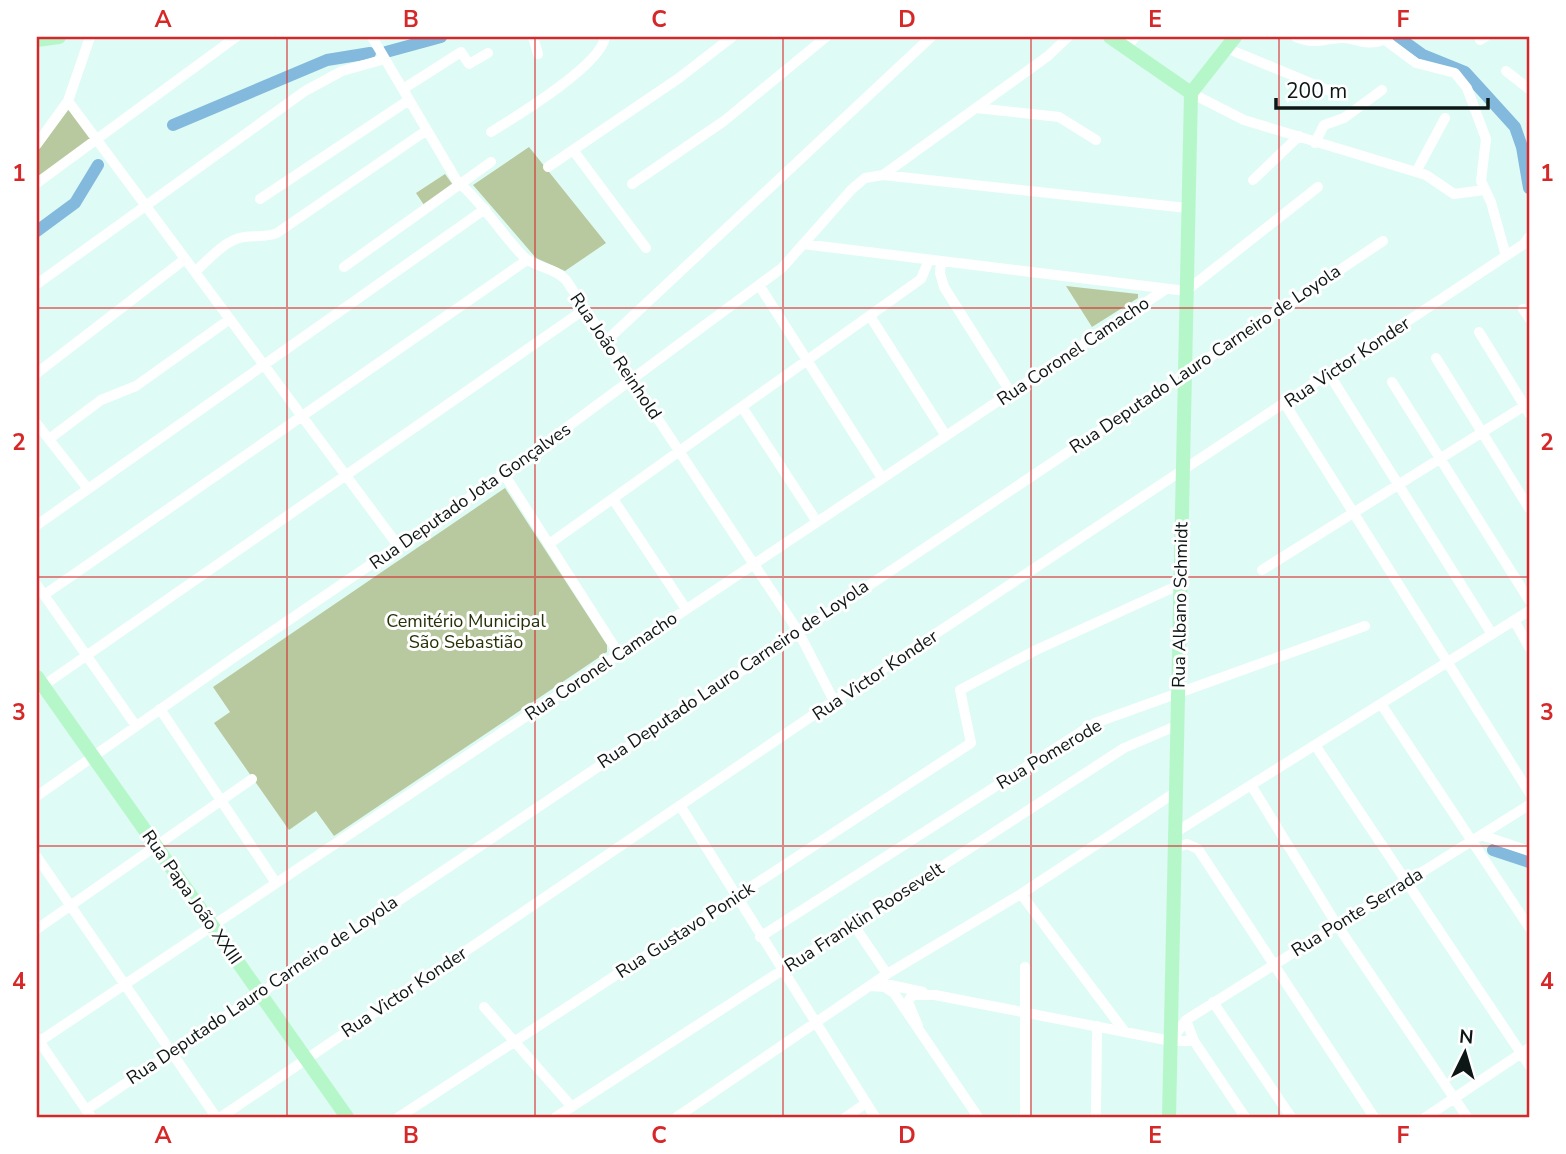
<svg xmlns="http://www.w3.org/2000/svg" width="1566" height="1154" viewBox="0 0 1566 1154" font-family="'Nunito Sans',sans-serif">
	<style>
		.green { fill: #b9c99f }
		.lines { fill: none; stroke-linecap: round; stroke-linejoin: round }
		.river { stroke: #82b9dc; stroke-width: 12 }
		.minor { stroke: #fff; stroke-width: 10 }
		.major { stroke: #b6f7ca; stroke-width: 14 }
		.grid { fill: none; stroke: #d62828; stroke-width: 2; stroke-opacity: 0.55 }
		.labels { text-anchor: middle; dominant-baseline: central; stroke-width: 6; stroke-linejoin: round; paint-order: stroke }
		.street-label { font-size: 18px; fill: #0d1715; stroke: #fff }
		.park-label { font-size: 18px; fill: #253107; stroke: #fff }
		.neatline { fill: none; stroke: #d62828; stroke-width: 2.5 }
		.grid-label { font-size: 23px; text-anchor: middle; font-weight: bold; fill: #d62828 }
	</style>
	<rect width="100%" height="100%" fill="#dffbf5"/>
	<path class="green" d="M69 109 90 135V141L37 182V152Z
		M529 147 606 243 565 271 536 258 473 185Z
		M445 174 453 185 424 205 416 193Z
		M1066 286 1138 294V298L1092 327Z
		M505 488 607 645V652L334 836 316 811 289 830 214 723 230 712 213 687Z"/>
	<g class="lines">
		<path class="river" d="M1398 37 1423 55 1465 72 1486 95 1515 127 1522 147 1529 188
			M386 52 441 37
			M173 125 327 60 370 53
			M37 231 75 203 98 165
			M1493 850 1529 862"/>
		<path class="minor" d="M372 37 457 181C483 203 500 232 523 256 535 268 554 267 566 280L798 631 834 701
			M533 37 538 54
			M1296 37C1319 46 1325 37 1345 38 1360 40 1368 46 1383 40
			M1381 37 1416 63 1455 73 1467 88 1486 139 1481 181 1491 202 1506 256
			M1480 40 1485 37
			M1126 48 1135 37
			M1226 48 1330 91
			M1506 71 1529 89
			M403 89 461 52 469 64 488 53
			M1191 93 1244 120 1426 175 1454 194 1484 190
			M68 101 399 547
			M976 108 1059 117 1096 140
			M491 132C517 116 601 65 605 37
			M1315 143 1324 125 1344 118 1382 90
			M37 144 68 101 90 37
			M573 150 646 248
			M548 167 679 78 732 37
			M1416 172 1445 118
			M883 175 1048 56 1068 37
			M1253 180 1299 136
			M37 183 236 37
			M632 184 724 121 826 37
			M260 199 409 100
			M803 244 1186 291 1318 187
			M941 261 940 273 944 287 1011 393
			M344 267 491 162
			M195 272C208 260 226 239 244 237 257 235 265 238 277 233L427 130
			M37 284 305 91 342 71 385 59
			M759 285 882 478
			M1523 309 1529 318
			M870 316 946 436
			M1479 332 1529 413
			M606 341 931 37
			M1436 358 1529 508
			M37 373 185 259
			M1329 374 1492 634
			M1392 382 1529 600
			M1285 404 1529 792
			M742 407 817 522
			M37 424 88 489
			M49 439 101 400 136 386 230 319
			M504 474 619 654
			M613 499 686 609
			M37 525 485 209
			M549 544 921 279 929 260
			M1262 570 1529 403
			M37 585 136 726
			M44 595 527 260
			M1514 620 1529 647
			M37 690 585 309
			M1381 704 1529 927
			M160 709 276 883
			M1315 745 1529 1065
			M1251 785 1337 925 1467 1117
			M37 796 239 654 504 474 782 268 852 189 865 178 883 175 1187 208
			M681 807 875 1117
			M1176 832 1529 611
			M1481 835 1529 851
			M1175 848 1187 844 1198 849 1374 1117
			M37 857 216 1117
			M1021 894 1125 1032
			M853 924 887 974
			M37 929 252 779
			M760 937 1095 723 1365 626
			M1025 967V1117
			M881 983 923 992
			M870 986 885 987 894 993 978 1117
			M1213 1002 1291 1117
			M484 1007 572 1107
			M1186 1020 1194 1041 1245 1117
			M918 1026 908 1002 912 995H935L1171 1041H1194
			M37 1038 91 1117
			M1171 1041 1186 1020 1529 805
			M37 1043 1166 289
			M86 1110 1383 241
			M221 1117 834 701 1524 244 1529 237
			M399 1117 971 743 960 690 1036 650 1181 584
			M556 1117 1124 748 1178 725
			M677 1117 887 974 1021 894 1176 792
			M846 1117 866 1103
			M1096 1117 1097 1026
			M1426 1117 1529 1048"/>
		<path class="major" d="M1110 37 1191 93
			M37 40 59 37
			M1191 93 1235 37
			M37 677 347 1117
			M1169 1117 1191 93"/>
	</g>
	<path class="grid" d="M287 37V1117M535 37V1117M783 37V1117M1031 37V1117M1279 37V1117M37 308H1529M37 577H1529M37 846H1529"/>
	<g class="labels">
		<g class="street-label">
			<text transform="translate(1073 351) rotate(-34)">Rua Coronel Camacho</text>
			<text transform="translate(616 356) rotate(56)">Rua João Reinhold</text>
			<text transform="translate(1205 359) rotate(-34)">Rua Deputado Lauro Carneiro de Loyola</text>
			<text transform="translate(1347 362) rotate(-34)">Rua Victor Konder</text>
			<text transform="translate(470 496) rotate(-35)">Rua Deputado Jota Gonçalves</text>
			<text transform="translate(1180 605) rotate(-89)">Rua Albano Schmidt</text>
			<text transform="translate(601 666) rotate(-34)">Rua Coronel Camacho</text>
			<text transform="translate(733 674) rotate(-34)">Rua Deputado Lauro Carneiro de Loyola</text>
			<text transform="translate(875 675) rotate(-34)">Rua Victor Konder</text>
			<text transform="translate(1049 754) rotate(-31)">Rua Pomerode</text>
			<text transform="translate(192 897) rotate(55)">Rua Papa João XXIII</text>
			<text transform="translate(1357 912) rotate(-32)">Rua Ponte Serrada</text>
			<text transform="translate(864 917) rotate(-33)">Rua Franklin Roosevelt</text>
			<text transform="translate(685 930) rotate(-33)">Rua Gustavo Ponick</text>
			<text transform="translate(262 990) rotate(-34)">Rua Deputado Lauro Carneiro de Loyola</text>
			<text transform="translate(404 992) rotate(-34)">Rua Victor Konder</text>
		</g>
		<g class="park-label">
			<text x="466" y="621">Cemitério Municipal<tspan x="466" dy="21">São Sebastião</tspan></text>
		</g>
	</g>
	<rect width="1566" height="1154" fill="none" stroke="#ffffff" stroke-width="77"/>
	<g transform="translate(1465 1053) rotate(5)" stroke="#ffffff" stroke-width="5" paint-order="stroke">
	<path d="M0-5L12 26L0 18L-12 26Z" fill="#0d1715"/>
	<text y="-10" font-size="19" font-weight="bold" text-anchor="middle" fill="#0d1715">N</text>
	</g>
	<path d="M1276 98v10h212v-10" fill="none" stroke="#0d1715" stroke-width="3.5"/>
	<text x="1286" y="98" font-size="21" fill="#0d1715" stroke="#ffffff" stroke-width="5" paint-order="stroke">200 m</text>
	<rect x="38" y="38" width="1490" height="1078" class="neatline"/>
	<g class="grid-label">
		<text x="163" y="27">A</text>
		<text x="411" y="27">B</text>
		<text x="659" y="27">C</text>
		<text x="907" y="27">D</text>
		<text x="1155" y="27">E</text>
		<text x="1403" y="27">F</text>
		<text x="19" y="181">1</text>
		<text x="1547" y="181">1</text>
		<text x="19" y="450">2</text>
		<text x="1547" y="450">2</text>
		<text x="19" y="720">3</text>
		<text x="1547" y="720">3</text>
		<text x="19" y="989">4</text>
		<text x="1547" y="989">4</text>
		<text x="163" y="1143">A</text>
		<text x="411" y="1143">B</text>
		<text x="659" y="1143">C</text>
		<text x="907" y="1143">D</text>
		<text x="1155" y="1143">E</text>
		<text x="1403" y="1143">F</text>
	</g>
</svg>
